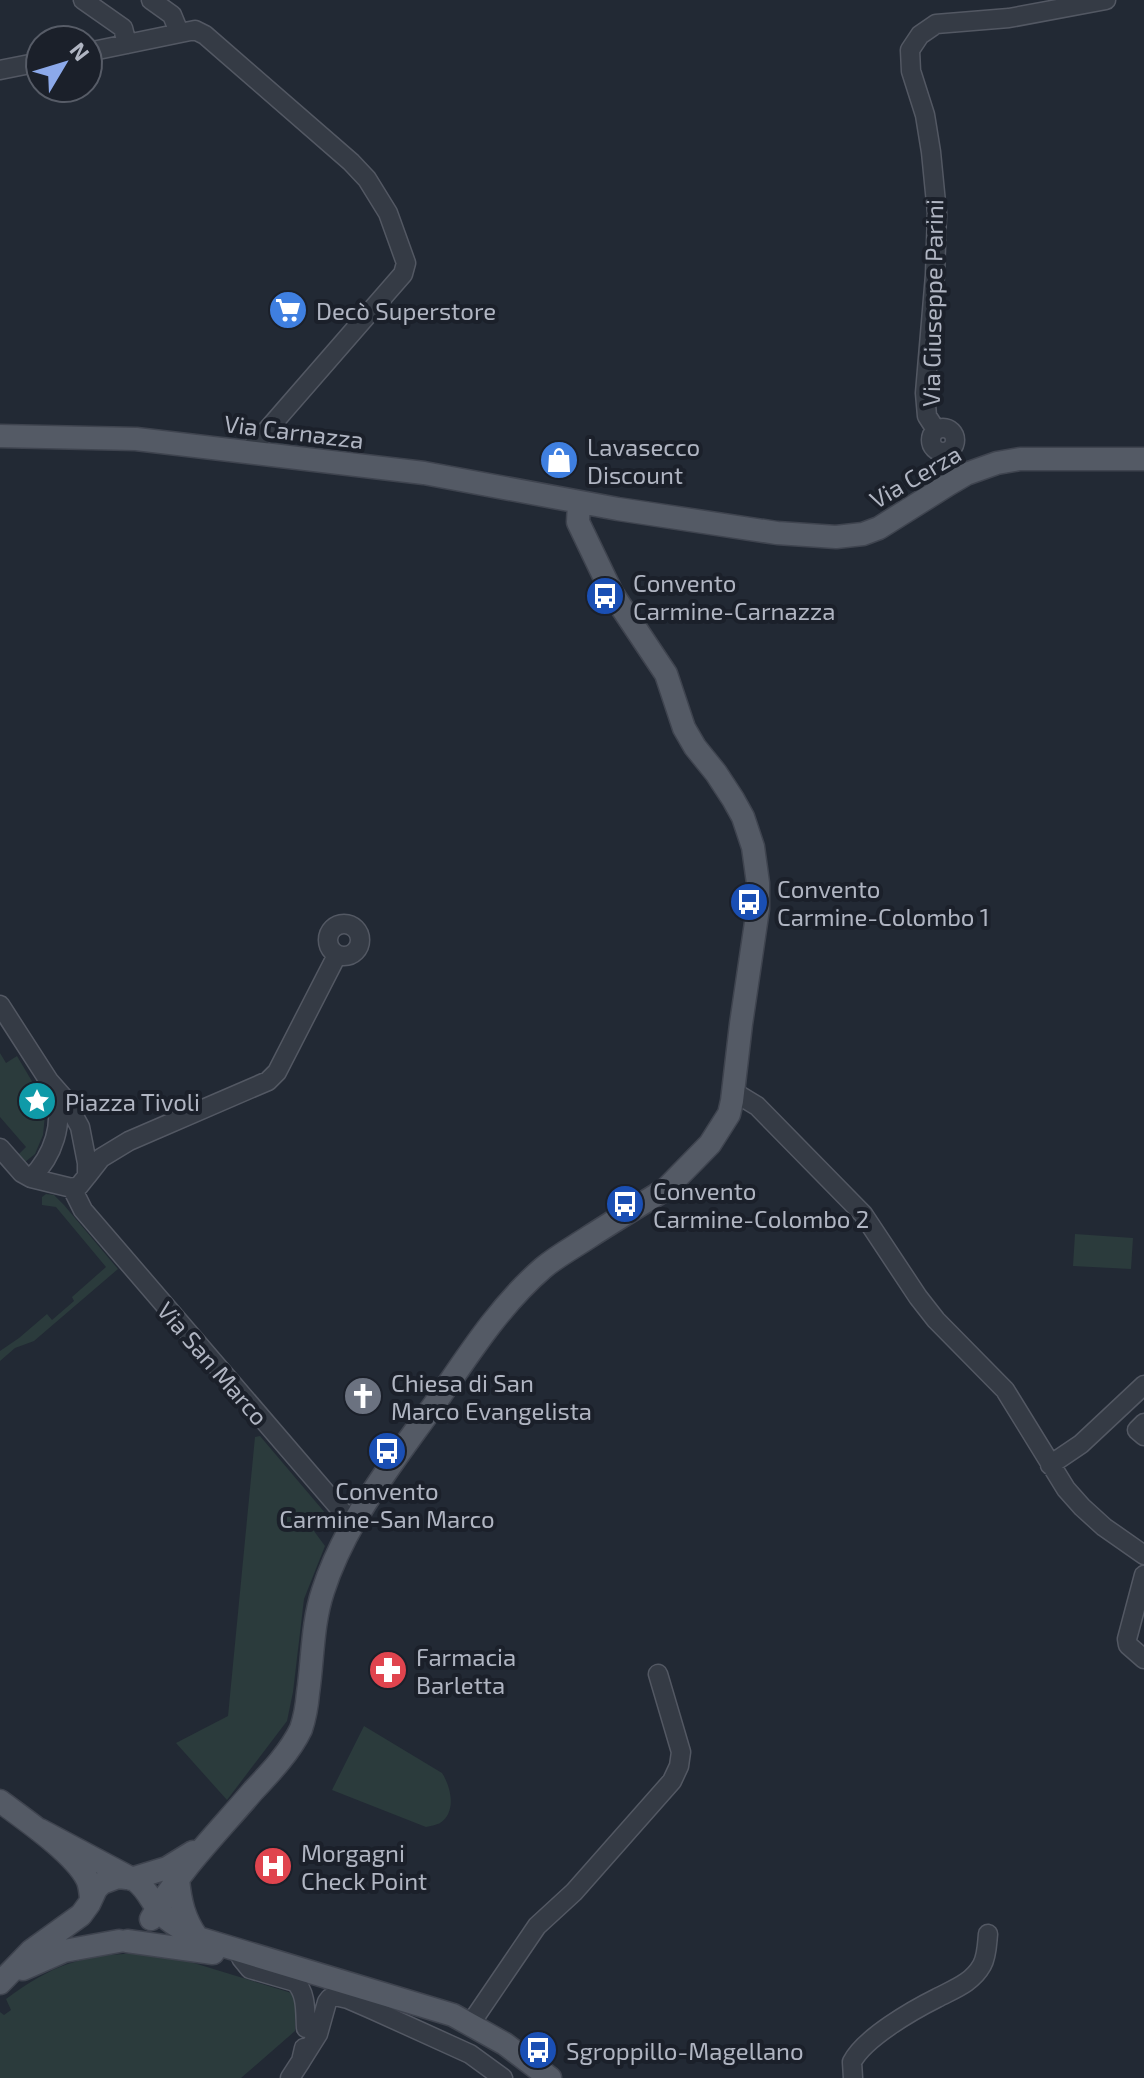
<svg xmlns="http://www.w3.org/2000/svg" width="1144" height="2078" viewBox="0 0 1144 2078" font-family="'Exo 2',sans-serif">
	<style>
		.green { fill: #2b3b3c }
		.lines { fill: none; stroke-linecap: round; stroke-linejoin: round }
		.minor-casing { stroke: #535863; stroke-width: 21 }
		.major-casing { stroke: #3f444f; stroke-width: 25 }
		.minor { stroke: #353b45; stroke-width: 18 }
		.major { stroke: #545a65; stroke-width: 22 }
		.labels { text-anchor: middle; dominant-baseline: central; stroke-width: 8; stroke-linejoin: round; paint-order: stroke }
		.street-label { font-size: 24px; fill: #b0b5c2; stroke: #1b202a }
		.poi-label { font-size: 24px; fill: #b0b5c2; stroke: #1b202a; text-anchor: start }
	</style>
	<rect width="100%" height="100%" fill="#222934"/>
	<path class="green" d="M0 1053 6 1063 17 1056 46 1105 43 1135 35 1154 25 1162 18 1155 26 1147 0 1117Z
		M46 1194 54 1195 64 1205 118 1269 34 1341 15 1348 0 1361V1351L19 1338 47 1314 52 1320 74 1301 72 1297 106 1267 56 1207 42 1205V1197Z
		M1075 1234 1133 1238 1131 1269 1073 1266Z
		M260 1436 326 1514 311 1527 325 1546 304 1599 293 1692 287 1721 227 1800 176 1743 228 1716 255 1437Z
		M364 1726 442 1773C451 1787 457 1812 440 1823 439 1824 427 1827 426 1827L332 1790Z
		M137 1953 184 1960 295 1994V2031L241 2078H0V2012L4 2015 11 2010 6 1999C54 1964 79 1956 137 1953Z"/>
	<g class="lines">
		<g class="minor-casing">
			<path id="minor" d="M83 0 123 28 127 44
				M151 0 172 15 179 32
				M88 52 195 30 205 35 351 162 367 179 388 213 406 263 403 274 248 452
				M0 70 40 62
				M931 440a12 12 0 1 1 24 0a12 12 0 1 1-24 0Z
				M936 430 927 416 925 393 935 275 937 213 931 152 925 115 911 71 910 50 920 35 936 24 1009 18 1106 0
				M328 940a16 16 0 1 1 32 0a16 16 0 1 1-32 0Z
				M0 1005 49 1081 64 1098 80 1127 87 1163V1176L79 1186 72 1188 31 1178 22 1173 0 1148
				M734 1092 757 1106 863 1214 918 1297 936 1320 1005 1390 1066 1489 1082 1507 1104 1527 1144 1555
				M87 1176 101 1158 129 1141 268 1081 277 1072 337 955
				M31 1178C53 1156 65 1123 54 1093
				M72 1188 83 1210 340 1509 353 1522
				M1144 1423 1137 1430 1144 1436
				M1050 1465 1081 1444 1144 1385
				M1144 1575 1127 1639 1128 1645 1144 1659
				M241 1958 250 1969 295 1982C307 1993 305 2013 306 2028
				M471 2023 537 1926 574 1892 672 1781 679 1766 681 1752 658 1674
				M301 2061 318 2034 327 2002 330 1998 335 1996 348 1999 371 2009 470 2054 503 2078
				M290 2078 301 2061 304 2048
				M853 2078 852 2062C864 2038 913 2010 937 1998 954 1989 972 1983 982 1965 987 1956 987 1944 988 1934"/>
		</g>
		<g class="major-casing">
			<path id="major" d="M0 436 136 439 424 473 618 509 777 533 836 537 863 534 879 528 949 484 966 474 997 463 1020 459H1144
				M0 1801C24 1819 74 1853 87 1879 90 1885 90 1891 91 1897
				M40 1830 136 1881C147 1889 151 1901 160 1912 170 1923 185 1931 198 1938L453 2015 505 2044 550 2078
				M131 1879 167 1868 193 1852
				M178 1879C180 1901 184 1919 197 1937
				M151 1919C179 1871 218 1832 253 1791 270 1773 290 1752 301 1729 305 1717 307 1705 308 1693 313 1659 312 1624 323 1591 345 1522 392 1464 434 1405 467 1357 499 1306 543 1268 557 1256 574 1247 589 1237 614 1221 640 1205 666 1189L710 1144 729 1114 732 1101 741 1024 758 909V883L753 847 743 817 733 799 716 773 695 747 684 728 666 674 612 593 578 522 579 502
				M127 1941 213 1953
				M23 1969 64 1951 119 1941
				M0 1983 31 1951 81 1915 89 1904 96 1889 102 1883 118 1877 127 1878"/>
		</g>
		<use href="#minor" class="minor"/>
		<use href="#major" class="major"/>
	</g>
	<defs>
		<g id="supermarket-disc" transform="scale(2)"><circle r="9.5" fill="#3f7fe0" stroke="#1b202a"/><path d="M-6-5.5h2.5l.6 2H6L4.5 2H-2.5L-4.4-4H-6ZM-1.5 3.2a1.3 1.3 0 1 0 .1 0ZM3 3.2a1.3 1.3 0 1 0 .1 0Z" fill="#fff"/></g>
		<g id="shop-disc" transform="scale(2)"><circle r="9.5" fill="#3f7fe0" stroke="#1b202a"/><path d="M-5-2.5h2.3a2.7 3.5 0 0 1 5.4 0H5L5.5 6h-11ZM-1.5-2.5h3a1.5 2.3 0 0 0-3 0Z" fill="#fff"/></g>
		<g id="bus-disc" transform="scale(2)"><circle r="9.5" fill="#1a4fb4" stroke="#1b202a"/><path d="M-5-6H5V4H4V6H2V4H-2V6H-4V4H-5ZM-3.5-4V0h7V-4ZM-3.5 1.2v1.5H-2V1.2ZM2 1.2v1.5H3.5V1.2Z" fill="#fff"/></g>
		<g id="sight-disc" transform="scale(2)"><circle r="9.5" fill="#0f9aa8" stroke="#1b202a"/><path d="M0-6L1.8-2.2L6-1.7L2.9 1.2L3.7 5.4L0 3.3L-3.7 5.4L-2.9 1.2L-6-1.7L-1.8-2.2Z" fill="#fff"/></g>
		<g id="church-disc" transform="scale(2)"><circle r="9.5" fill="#6b7280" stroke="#1b202a"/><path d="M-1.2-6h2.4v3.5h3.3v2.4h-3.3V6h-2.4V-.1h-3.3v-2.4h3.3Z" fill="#fff"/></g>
		<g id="pharmacy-disc" transform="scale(2)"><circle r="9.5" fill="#e0444e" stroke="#1b202a"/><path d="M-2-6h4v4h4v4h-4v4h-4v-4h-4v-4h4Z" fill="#fff"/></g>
		<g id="hospital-disc" transform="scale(2)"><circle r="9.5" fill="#e0444e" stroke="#1b202a"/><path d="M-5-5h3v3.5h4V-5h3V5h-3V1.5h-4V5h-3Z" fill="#fff"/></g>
	</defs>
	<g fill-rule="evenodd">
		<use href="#supermarket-disc" x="288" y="310"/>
		<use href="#shop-disc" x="559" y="460"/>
		<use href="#bus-disc" x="605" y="596"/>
		<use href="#bus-disc" x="749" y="902"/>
		<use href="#sight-disc" x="37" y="1101"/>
		<use href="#bus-disc" x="625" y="1204"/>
		<use href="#church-disc" x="363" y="1396"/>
		<use href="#bus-disc" x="387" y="1451"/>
		<use href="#pharmacy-disc" x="388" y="1670"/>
		<use href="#hospital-disc" x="273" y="1866"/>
		<use href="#bus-disc" x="538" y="2050"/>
	</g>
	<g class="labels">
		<g class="street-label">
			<text transform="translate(932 303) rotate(-89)">Via Giuseppe Parini</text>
			<text transform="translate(294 431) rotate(7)">Via Carnazza</text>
			<text transform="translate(915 476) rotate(-30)">Via Cerza</text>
			<text transform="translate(213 1363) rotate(49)">Via San Marco</text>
		</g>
		<g class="poi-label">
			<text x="316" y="310">Decò Superstore</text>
			<text x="587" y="446">Lavasecco<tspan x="587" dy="28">Discount</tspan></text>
			<text x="633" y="582">Convento<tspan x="633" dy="28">Carmine-Carnazza</tspan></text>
			<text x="777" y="888">Convento<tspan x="777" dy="28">Carmine-Colombo 1</tspan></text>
			<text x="65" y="1101">Piazza Tivoli</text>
			<text x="653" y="1190">Convento<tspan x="653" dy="28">Carmine-Colombo 2</tspan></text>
			<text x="391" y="1382">Chiesa di San<tspan x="391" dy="28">Marco Evangelista</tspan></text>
			<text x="387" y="1490" text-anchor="middle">Convento<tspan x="387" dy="28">Carmine-San Marco</tspan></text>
			<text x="416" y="1656">Farmacia<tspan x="416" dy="28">Barletta</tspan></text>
			<text x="301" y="1852">Morgagni<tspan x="301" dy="28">Check Point</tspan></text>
			<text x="566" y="2050">Sgroppillo-Magellano</text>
		</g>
	</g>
	<g transform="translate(64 64) rotate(52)"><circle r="38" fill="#1b202a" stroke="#575c67" stroke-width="2"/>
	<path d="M0-6L14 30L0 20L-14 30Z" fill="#8ca9ea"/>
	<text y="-12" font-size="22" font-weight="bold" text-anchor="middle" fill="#b0b5c2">N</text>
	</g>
</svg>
